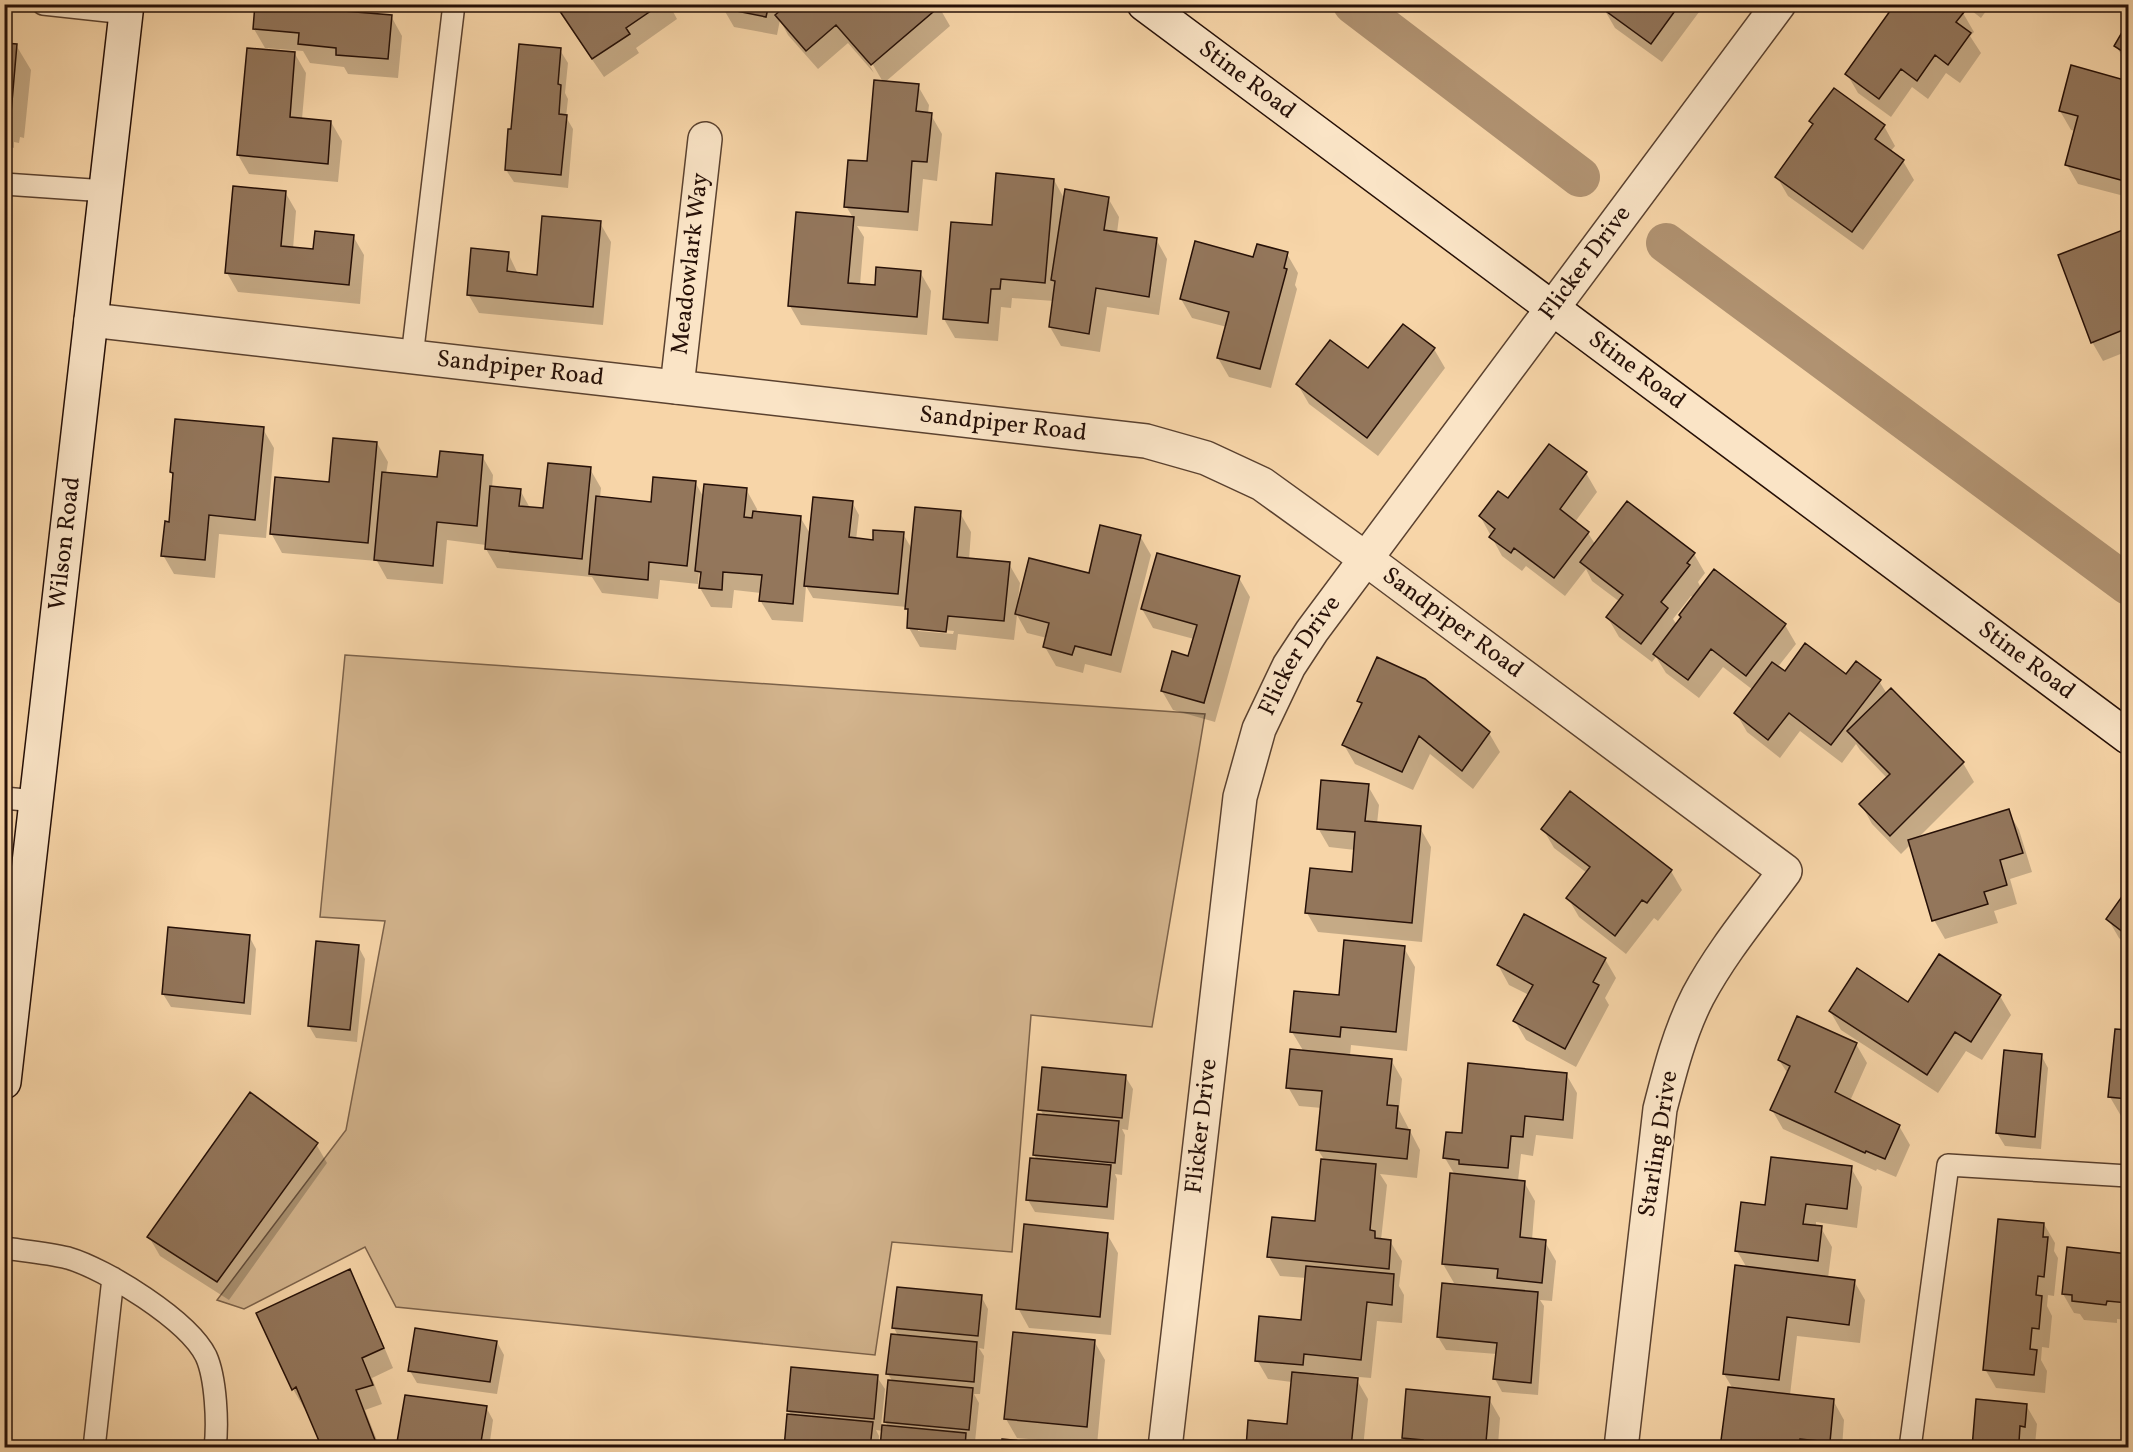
<svg xmlns="http://www.w3.org/2000/svg" width="2133" height="1452" viewBox="0 0 2133 1452" font-family="Vollkorn,serif">
	<style>
		.green { fill: #d3b48d; stroke: #7c624a; stroke-width: 1.5 }
		.shadow { fill: #0003; fill-rule: evenodd }
		.lines { fill: none; stroke-linecap: round; stroke-linejoin: round }
		.canal { stroke: #b09271; stroke-width: 40 }
		.building { fill: #93765b; stroke: #261007; stroke-width: 1.5 }
		.lane-casing { stroke: #5a412f; stroke-width: 24 }
		.street-casing { stroke: #5a412f; stroke-width: 36 }
		.secondary-casing { stroke: #261007; stroke-width: 36 }
		.lane { stroke: #fae4c6; stroke-width: 21 }
		.street { stroke: #fae4c6; stroke-width: 33 }
		.secondary { stroke: #fae4c6; stroke-width: 33 }
		.labels { text-anchor: middle; dominant-baseline: central; stroke-width: 4.5; stroke-linejoin: round; paint-order: stroke }
		.street-label { font-size: 24px; fill: #261007; stroke: #fae4c6 }
	</style>
	<rect width="100%" height="100%" fill="#f7d5a8"/>
	<filter id="stains"><feTurbulence type="fractalNoise" baseFrequency=".00333" numOctaves="4"/><feColorMatrix values="0 0 0 0 .2 0 0 0 0 .09 0 0 0 0 .02 0 0 0 .5 -.17"/></filter>
	<radialGradient id="worn" r=".72"><stop offset=".6" stop-color="#630" stop-opacity="0"/><stop offset="1" stop-color="#630" stop-opacity=".3"/></radialGradient>
	<path class="green" d="M345 655 1205 714 1152 1027 1031 1015 1012 1252 892 1242 875 1355 396 1307 365 1247 244 1309 217 1300 346 1130 385 921 320 917Z"/>
	<path class="shadow" d="M257 4H351L356 13 391 16 402 36 398 78 348 74 344 67 310 63 303 51 265 48 254 29Z
		M554 4H669L677 19 636 48 639 53 604 77Z
		M723 4H783L781 12 939 7 950 26 884 83 918 86 929 105 928 114 931 115 942 134 937 181 923 179 918 231 857 226 864 237 860 285 877 287 920 272 931 291 927 335 801 325 790 306 853 218 846 206 868 163 883 82 869 58 866 59 874 73 848 43 818 69 788 35 780 20 777 35 734 27 723 8Z
		M1608 4H1705L1662 62 1615 28 1604 9Z
		M1963 4H1991L1981 18Z
		M1963 13 1974 32 1970 36 1981 53 1960 83 1946 73 1928 99 1912 87 1891 117 1858 93 1847 74Z
		M2128 25V66L2116 46Z
		M4 44 16 45 31 70 24 138 20 137 19 143 14 142V148L11 147 7 182 4 187Z
		M560 50 568 63 565 93 568 99 566 117 573 129 568 188 514 182 506 170 512 131Z
		M295 54 306 73 302 119 331 122 342 141 338 182 249 174 238 155Z
		M2072 67 2128 82V197L2078 184 2067 165 2076 131 2071 130 2060 111Z
		M1834 90 1884 126 1895 146 1890 152 1903 161 1914 180 1863 250 1788 196 1777 177 1814 126 1811 121Z
		M1054 180 1065 200 1108 198 1119 217 1117 233 1156 239 1167 259 1159 315 1107 307 1100 352 1061 346 1050 327 1054 301 1012 298 1011 308 1001 307 998 341 955 338 944 319 993 227Z
		M285 192 296 211 293 249 314 251 353 236 364 255 360 304 238 292 227 273Z
		M600 223 611 242 603 325 479 313 468 294 508 253 518 274 538 276Z
		M2128 230V351L2103 361 2092 342 2060 255Z
		M1287 254 1298 273 1295 285 1297 289 1271 388 1229 377 1218 358 1227 327 1192 318 1181 299 1254 259Z
		M1434 349 1445 368 1378 456 1309 404 1298 385 1368 371Z
		M263 429 274 448 266 538 219 534 215 578 174 574 163 555 170 523 174 478 171 472Z
		M377 443 388 462 386 474 438 479 482 456 493 475 492 488 520 490 530 508 544 509 590 469 601 488 600 498 652 503 695 482 704 498 746 489 757 509 756 513 800 517 811 535 852 502 859 515 856 540 874 541 903 534 912 549 960 513 971 532 969 560 1009 564 1020 583 1018 599H1020L1090 575 1140 536 1151 555 1121 673 1085 664 1083 673 1056 666 1045 647 1047 638 1027 633 1017 615 1014 640 958 634 956 650 920 647 909 628 910 614 907 607 813 598 806 586 803 622 772 620 760 600 761 593 734 590 732 608 711 607 700 588 701 578 699 573 698 584 660 580 658 599 602 593 592 577 497 568 486 549V545L447 540 443 584 387 579 377 561 282 553 271 533ZM918 628 954 631 953 634 918 631Z
		M1549 446 1586 473 1597 492 1575 522 1588 533 1595 544 1694 554 1705 573 1698 582 1701 588 1785 625 1796 644 1777 668 1785 673 1846 676 1879 681 1887 694 1891 690 1963 763 1974 782 1916 840 2008 811 2019 830 2032 872 2010 879 2017 904 1994 911 1998 923 1945 939 1934 920 1911 844 1901 854 1872 824 1861 804 1887 778 1860 750 1856 744 1842 763 1800 731 1780 758 1747 732 1736 713 1753 690 1723 667 1699 698 1666 673 1656 657 1652 662 1619 637 1608 618 1620 602 1592 581 1586 569 1565 596 1526 566 1522 571 1502 556 1480 516 1508 500ZM1691 596 1694 598 1677 625 1673 619Z
		M1239 578 1250 597 1215 722 1173 710 1162 691 1189 658 1194 639 1153 628 1142 609Z
		M1359 701 1489 733 1500 752 1473 789 1430 754 1413 790 1355 764 1344 745 1362 706Z
		M1368 786 1379 805 1377 824 1420 828 1431 847 1422 942 1318 932 1307 913 1353 874 1355 850 1329 847 1318 828Z
		M1570 793 1671 871 1682 890 1658 921 1654 918 1626 954 1579 917 1568 898 1587 873 1554 848 1543 829Z
		M2128 891V946L2119 938 2108 919Z
		M170 929 249 936 256 949 251 1015 171 1007 163 994Z
		M358 946 365 959 357 1042 316 1038 309 1026Z
		M1404 948 1415 967 1407 1051 1351 1045 1350 1056 1391 1060 1402 1079 1399 1110 1420 1150 1417 1178 1380 1174 1387 1185 1381 1240 1390 1241 1402 1261 1399 1286 1404 1295 1402 1323 1377 1321 1371 1378 1314 1373V1376L1357 1380 1368 1399 1363 1448H1247L1288 1425 1292 1382 1268 1379 1257 1360 1303 1322 1307 1278 1280 1276 1269 1257 1316 1223 1325 1161 1318 1150 1322 1108 1299 1106 1288 1087 1304 1052 1292 1032Z
		M1605 959 1616 978 1605 998 1609 1005 1576 1067 1526 1040 1515 1021 1529 995 1509 985 1498 965Z
		M2000 996 2011 1015 1982 1060 1966 1051 1938 1093 1841 1030 1830 1011Z
		M2116 1030 2128 1032V1117L2121 1116 2110 1097Z
		M1856 1044 1867 1063 1850 1101 1899 1126 1910 1145 1896 1177 1877 1169 1876 1171 1783 1129 1772 1110 1788 1074 1779 1060Z
		M2041 1055 2048 1068 2041 1149 2005 1146 1997 1133Z
		M1566 1074 1577 1093 1573 1139 1536 1135 1533 1156 1521 1154 1518 1181 1524 1182 1535 1201 1532 1240 1545 1242 1556 1261 1552 1301 1540 1300 1544 1306 1538 1395 1502 1392 1495 1379 1497 1354 1446 1350 1438 1337 1443 1285 1505 1291 1504 1288 1454 1283 1443 1264 1455 1175 1445 1158 1463 1134Z
		M1125 1076 1133 1089 1128 1130 1122 1129 1125 1135 1122 1175 1115 1174 1117 1179 1114 1220 1035 1212 1028 1200 1037 1160 1034 1155 1044 1116 1040 1109Z
		M316 1144 327 1163 229 1300 160 1256 149 1237Z
		M1851 1168 1862 1187 1857 1228 1816 1222V1227L1821 1228 1832 1247 1828 1278 1854 1281 1865 1300 1860 1343 1797 1336 1790 1395 1833 1400 1844 1420 1842 1448H1722L1733 1389 1724 1374 1747 1268 1737 1251 1767 1206Z
		M2044 1224 2055 1243 2054 1251 2058 1258 2054 1296 2048 1295 2047 1306 2052 1316 2049 1348 2042 1347 2041 1360 2047 1371 2045 1393 1996 1388 1985 1369Z
		M1107 1234 1118 1253 1111 1335 1029 1328 1018 1308Z
		M2068 1249 2128 1255V1320L2117 1319V1323L2084 1320 2080 1314 2074 1313 2063 1294Z
		M349 1271 360 1290 393 1368 372 1378 382 1404 365 1410 380 1448H324L306 1406 304 1408 293 1389 258 1314Z
		M981 1296 988 1309 984 1349 979 1348 984 1356 980 1394H974L979 1403 975 1442 970 1441 973 1448H882L883 1431 876 1430 879 1436 878 1448H785L792 1416 788 1410 877 1377 885 1389 881 1426 889 1427 885 1422 893 1382 888 1374 898 1336 894 1328Z
		M1094 1341 1105 1360 1097 1445 1017 1438 1006 1419Z
		M497 1342 504 1355 497 1394 417 1383 410 1371Z
		M1489 1399 1500 1418 1498 1445 1521 1448H1409L1404 1437Z
		M2026 1405 2037 1424 2035 1445H2031L2030 1448H1973Z
		M486 1407 493 1420 489 1448H397Z"/>
	<g class="lines">
		<path class="canal" d="M1353 4 1580 177
			M1666 243 2128 585"/>
	</g>
	<path class="building" d="M255 4H344V11L392 15 388 59 336 55V48L298 44 299 33 253 29Z
		M555 4H661L626 28 630 34 592 59Z
		M722 4H769L766 17 721 8Z
		M788 4H939L940 6 871 65 836 25 806 51 775 15Z
		M1606 4H1680L1651 44 1603 9Z
		M1895 4H1954L1964 12 1956 22 1971 33 1948 65 1935 55 1917 81 1901 69 1879 99 1845 74Z
		M2128 22V55L2114 46Z
		M4 43 17 44 11 113H6L5 119Z
		M519 44 561 48 558 84 561 85 559 114 567 115 561 175 505 170 508 129H511Z
		M247 48 295 52 290 117 331 121 328 164 237 155Z
		M2071 65 2128 81V182L2065 165 2078 116 2059 111Z
		M874 80 919 84 916 111 932 113 927 162 912 161 908 212 844 207 848 160 867 161Z
		M1834 88 1885 125 1875 139 1904 160 1852 232 1775 177 1813 124 1809 121Z
		M996 173 1054 179 1045 283 1001 279 1000 289H991L988 323 943 319 951 222 992 225Z
		M233 186 286 191 281 246 313 249 315 231 354 235 349 285 225 273Z
		M1065 189 1109 197 1104 230 1157 238 1149 297 1096 288 1089 334 1049 327 1055 281 1051 280Z
		M796 212 854 217 848 283 875 285 876 267 921 271 917 317 788 306Z
		M542 216 601 221 593 307 467 295 471 248 509 252 507 271 537 275Z
		M2128 228V328L2091 343 2058 255Z
		M1195 241 1253 257 1257 244 1288 252 1284 268 1287 269 1260 369 1217 358 1229 312 1180 299Z
		M1403 324 1435 348 1367 438 1296 384 1330 340 1368 368Z
		M175 419 264 427 255 520 209 515 205 560 161 556 165 521 169 522 173 473 170 472Z
		M333 438 377 442 368 543 270 534 275 477 329 482Z
		M1549 444 1587 472 1560 509 1589 532 1554 578 1514 548 1511 553 1489 537 1495 529 1479 516 1498 491 1508 498Z
		M440 451 483 455 477 526 437 522 433 566 374 560 382 472 437 477Z
		M548 463 591 467 582 559 485 549 490 486 521 489 519 506 543 508Z
		M653 477 696 481 687 566 649 562 648 580 589 574 596 496 651 502Z
		M704 484 747 488 744 517 752 518 753 511 801 516 793 604 759 601 762 575 723 572 722 590 699 588 701 572 695 571Z
		M813 497 853 501 849 537 873 540V530L904 532 898 594 804 586Z
		M1627 501 1695 553 1687 563 1690 565 1661 602 1668 608 1641 644 1606 617 1623 595 1580 562Z
		M915 507 961 511 957 557 1010 562 1004 621 948 616 946 632 907 628 908 609H905Z
		M1100 525 1141 535 1111 655 1075 646 1072 655 1043 647 1049 623 1015 614 1029 558 1089 573Z
		M1157 553 1240 576 1204 703 1161 691 1172 651 1188 656 1197 625 1141 609Z
		M1714 569 1786 624 1746 676 1711 649 1688 680 1653 654 1681 617 1679 615Z
		M1805 643 1846 674 1856 661 1881 680 1831 745 1789 713 1768 740 1734 713 1772 662 1785 671Z
		M1377 657 1425 679 1490 732 1462 771 1419 736 1402 772 1342 745 1362 703 1357 701Z
		M1891 688 1964 762 1890 836 1859 804 1890 774 1847 731Z
		M1321 780 1369 784 1365 821 1421 826 1412 923 1305 913 1310 868 1352 872 1355 832 1317 829Z
		M1570 791 1672 870 1647 903 1642 900 1615 936 1566 898 1590 867 1541 829Z
		M2009 809 2023 853 2000 860 2007 885 1984 892 1988 904 1932 921 1908 840Z
		M2128 888V936L2106 919Z
		M1524 914 1606 958 1593 982 1599 985 1565 1049 1513 1021 1533 985 1497 965Z
		M168 927 250 935 244 1003 162 994Z
		M1344 940 1405 946 1396 1032 1341 1027 1340 1037 1290 1032 1294 991 1339 995Z
		M316 941 359 945 350 1030 308 1026Z
		M1939 954 2001 995 1971 1042 1955 1032 1927 1075 1829 1011 1857 968 1908 1002Z
		M1797 1016 1857 1043 1835 1092 1900 1125 1885 1159 1866 1151 1865 1153 1770 1110 1790 1066 1778 1060Z
		M2115 1029 2128 1030V1099L2108 1097Z
		M1290 1049 1392 1059 1387 1105 1398 1106 1396 1128 1410 1130 1407 1159 1316 1150 1322 1091 1286 1088Z
		M2004 1050 2042 1054 2035 1137 1996 1133Z
		M1468 1063 1567 1073 1563 1120 1525 1116 1523 1137 1511 1136 1508 1168 1459 1164V1160L1443 1158 1446 1132 1462 1133Z
		M1042 1067 1126 1075 1122 1118 1038 1110Z
		M250 1092 318 1143 217 1282 147 1237Z
		M1037 1114 1119 1121 1115 1163 1033 1155Z
		M1771 1157 1852 1166 1847 1209 1806 1204 1803 1224 1822 1226 1818 1261 1735 1251 1741 1202 1765 1205Z
		M1030 1158 1111 1165 1107 1207 1026 1200Z
		M1321 1159 1376 1164 1370 1230 1375 1231V1238L1391 1240 1389 1269 1267 1257 1272 1217 1315 1221Z
		M1450 1173 1525 1181 1520 1237 1546 1240 1542 1283 1497 1278 1498 1269 1442 1264Z
		M1998 1219 2044 1223 2043 1237H2048L2044 1277 2038 1276 2036 1295 2042 1296 2039 1329 2032 1328 2030 1349 2037 1350 2034 1375 1983 1370Z
		M1024 1224 1108 1233 1100 1317 1016 1309Z
		M2067 1247 2128 1254V1303L2107 1301 2106 1305 2072 1301V1295L2062 1294Z
		M1735 1265 1855 1280 1849 1325 1787 1317 1779 1380 1723 1374Z
		M1306 1266 1394 1274 1392 1305 1367 1302 1361 1360 1304 1354 1303 1365 1255 1361 1259 1316 1301 1320Z
		M350 1269 384 1348 362 1358 373 1385 356 1390 378 1448H322L296 1387 292 1390 256 1313Z
		M1442 1283 1538 1292 1531 1383 1493 1379 1497 1343 1437 1337Z
		M897 1287 982 1295 978 1336 892 1328Z
		M415 1328 497 1341 490 1382 408 1371Z
		M1013 1332 1095 1340 1087 1427 1004 1419Z
		M891 1334 977 1342 974 1382 886 1374Z
		M791 1367 878 1375 874 1419 787 1411Z
		M1292 1372 1358 1378 1351 1448H1246L1248 1420 1287 1424Z
		M888 1380 973 1388 969 1430 884 1422Z
		M1728 1387 1834 1399 1830 1442 1800 1439 1799 1448H1720Z
		M1406 1389 1490 1397 1486 1442 1525 1448H1423V1440L1402 1438Z
		M405 1395 487 1406 480 1448H396Z
		M1976 1399 2027 1404 2025 1427 2020 1426 2019 1442 2023 1443V1448H1972Z
		M787 1414 873 1422 870 1448H784Z
		M882 1425 966 1433 965 1448H880Z
		M1002 1439 1083 1447V1448H1001Z"/>
	<g class="lines">
		<g class="lane-casing">
			<path id="lane" d="M43 4 126 13
				M4 184 106 191
				M412 357 454 4
				M4 798 36 801
				M4 1248C25 1251 48 1253 68 1258 106 1269 188 1320 206 1356 216 1378 218 1424 215 1448
				M94 1448 113 1278
				M1910 1448 1948 1165 2128 1176"/>
		</g>
		<g class="street-casing">
			<g id="street">
				<path id="s1" d="M91 320 1146 441 1206 458 1262 484 1366 559 1785 871C1755 912 1722 951 1698 996 1680 1031 1670 1070 1660 1109L1621 1448"/>
				<path id="s2" d="M677 387 705 139"/>
				<path id="s3" d="M1165 1448 1240 797 1259 729 1289 666 1312 631 1779 4"/>
			</g>
		</g>
		<g class="secondary-casing">
			<g id="secondary">
				<path id="s4" d="M1144 4 2128 737"/>
				<path id="s5" d="M4 1082 127 4"/>
			</g>
		</g>
		<use href="#lane" class="lane"/>
		<use href="#street" class="street"/>
		<use href="#secondary" class="secondary"/>
	</g>
	<g class="labels">
		<g class="street-label">
			<text stroke="none"><textPath href="#s4" startOffset="128">Stine Road</textPath></text>
			<text stroke="none"><textPath href="#s2" startOffset="124">Meadowlark Way</textPath></text>
			<text stroke="none"><textPath href="#s3" startOffset="1296">Flicker Drive</textPath></text>
			<text stroke="none"><textPath href="#s1" startOffset="432">Sandpiper Road</textPath></text>
			<text stroke="none"><textPath href="#s4" startOffset="614">Stine Road</textPath></text>
			<text stroke="none"><textPath href="#s1" startOffset="918">Sandpiper Road</textPath></text>
			<text stroke="none"><textPath href="#s5" startOffset="542">Wilson Road</textPath></text>
			<text stroke="none"><textPath href="#s1" startOffset="1422">Sandpiper Road</textPath></text>
			<text stroke="none"><textPath href="#s3" startOffset="810">Flicker Drive</textPath></text>
			<text stroke="none"><textPath href="#s4" startOffset="1100">Stine Road</textPath></text>
			<text stroke="none"><textPath href="#s3" startOffset="324">Flicker Drive</textPath></text>
			<text transform="translate(1659 1144) rotate(-81)">Starling Drive</text>
		</g>
	</g>
	<rect width="2133" height="1452" fill="none" stroke="#f7d5a8" stroke-width="24"/>
	<rect x="6" y="6" width="2121" height="1440" fill="none" stroke="#261007" stroke-width="3"/>
	<rect x="12" y="12" width="2109" height="1428" fill="none" stroke="#261007" stroke-width="1.5"/>
	<rect width="100%" height="100%" filter="url(#stains)"/>
	<rect width="100%" height="100%" fill="url(#worn)"/>
</svg>
